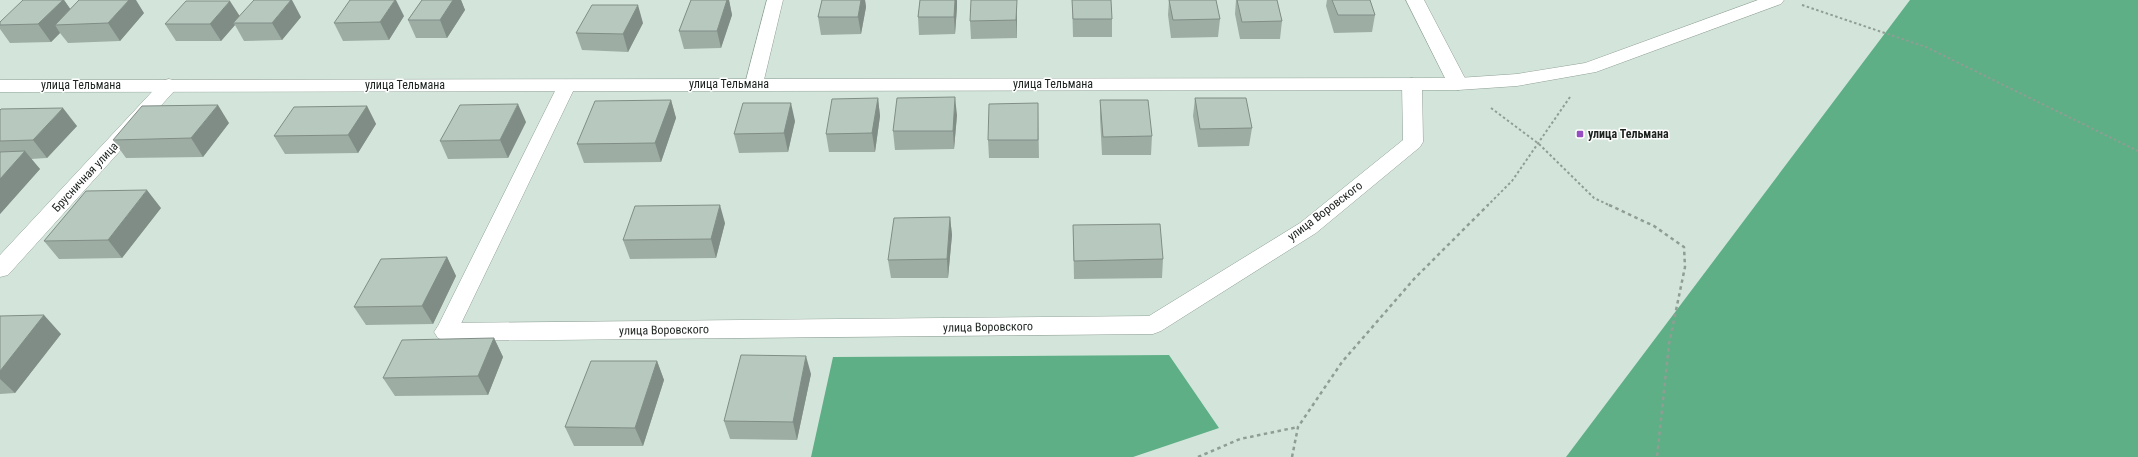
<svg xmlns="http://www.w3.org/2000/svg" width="2138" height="457" viewBox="0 0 2138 457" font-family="'Roboto Condensed',sans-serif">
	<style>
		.forest { fill: #5eaf86 }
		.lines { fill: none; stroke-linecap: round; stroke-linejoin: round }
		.lane-casing { stroke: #8fa096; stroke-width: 1 }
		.street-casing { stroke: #8fa096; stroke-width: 1 }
		.secondary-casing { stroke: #8fa096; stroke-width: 1 }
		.path-far1 { stroke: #8f9d95; stroke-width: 2; stroke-dasharray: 2.5 2.5; stroke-linecap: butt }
		.path { stroke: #8f9d95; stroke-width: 2.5; stroke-dasharray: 3.5 3.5; stroke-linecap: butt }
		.lane { fill: #fff; fill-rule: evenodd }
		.street { fill: #fff; fill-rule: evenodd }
		.secondary { fill: #fff; fill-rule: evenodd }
		.wall { fill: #9dada4 }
		.shaded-wall { fill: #808d86 }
		.building { fill: #b7c9bf; stroke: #808d86 }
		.poi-dot { fill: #944ec2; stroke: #fff; stroke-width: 1.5 }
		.labels { text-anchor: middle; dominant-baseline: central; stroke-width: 3; stroke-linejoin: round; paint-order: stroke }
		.street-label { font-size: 12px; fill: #1c221e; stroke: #fff }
		.poi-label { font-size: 12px; font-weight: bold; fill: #1c221e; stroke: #fff; text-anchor: start }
	</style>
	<rect width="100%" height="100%" fill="#d3e5da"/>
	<path class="forest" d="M1910 0H2138V457H1566Z
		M1169 355 1219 428 1133 457H811L833 357Z"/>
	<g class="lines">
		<g class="lane-casing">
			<path id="lane" d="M767 0H783L763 84 760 88 754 89 748 88 745 84Z
				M567 80 573 81 576 85 457 332 454 338 446 340 438 338 435 332 558 85 561 81Z"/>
		</g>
		<g class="street-casing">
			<path id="street" d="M1406 0H1424L1468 84 1465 88 1458 90 1451 88 1448 84Z
				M1412 78 1419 80 1422 84 1423 142 1420 147 1316 233 1161 331 1153 334 446 341 438 338 434 332 438 326 446 323 1149 316 1300 223 1403 140 1402 84 1405 80Z
				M169 79 176 81 179 85 176 89 8 275 0 277V255L162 81Z"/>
		</g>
		<g class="secondary-casing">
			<path id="secondary" d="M1758 0H1784L1781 4 1596 72 1517 86 1458 90 0 92V80L1458 78 1517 74 1585 63Z"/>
		</g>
		<path class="path-far1" d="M1802 5 1926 47 2138 151
			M1491 108 1539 144 1594 198 1611 206
			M1487 206 1512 181 1570 97"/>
		<path class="path" d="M1609 205 1654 226 1684 247 1685 267 1669 344 1657 457
			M1198 457 1240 439 1298 427
			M1292 457 1298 427 1342 362 1414 279 1488 205"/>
		<use href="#lane" class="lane"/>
		<use href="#street" class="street"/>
		<use href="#secondary" class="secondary"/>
	</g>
	<path class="wall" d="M44 0H64L70 9 144 13 120 41 68 43 60 33 51 42 10 43 0 29V22Z
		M422 0H461L465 10 447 38H416L408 20Z
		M691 0H729L732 15 721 48 684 49 679 31Z
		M822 0H865L866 7 861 34 821 35 818 17Z
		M920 0H957V7L955 34 919 35 918 17Z
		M1072 0 1112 19V37H1073Z
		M1169 0H1216L1220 19 1218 37 1171 38 1168 15Z
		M1236 0H1277L1282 21 1280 39H1240L1235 14Z
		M1327 0H1370L1375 15 1372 32 1334 33 1326 6Z
		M1017 14V38L971 39 970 21Z
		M239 16 301 17 282 40 244 41 235 25 221 41H176L165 24Z
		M404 16 389 40 343 41 334 23Z
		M643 23 628 52 582 50 576 33Z
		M878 98 880 116 875 152H829L826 134Z
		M1195 98 1252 128 1249 146 1198 147 1193 116Z
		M671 100 676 118 661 162 584 163 577 144Z
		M1100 100 1152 136 1151 155H1102L1100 118Z
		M1038 103 1039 158H989L988 140Z
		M367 106 376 124 358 153 285 154 274 136Z
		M0 110 77 126 47 158 31 159 40 169 0 214Z
		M957 115 954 149 895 150 893 131Z
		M795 121 788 152 739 153 734 134Z
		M526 122 508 158 448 159 440 141Z
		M229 123 203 157 126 158 113 140Z
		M161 208 122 258 59 259 44 241Z
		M950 217 952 235 948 278H891L888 260Z
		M725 223 716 258 630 259 623 240Z
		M1073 225 1163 259 1162 278 1074 279Z
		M447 257 456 276 433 324 366 325 354 307Z
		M0 316 61 334 15 393 0 394Z
		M494 338 503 357 488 395 395 396 383 378Z
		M657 361 664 380 643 446H574L565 427Z
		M811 374 797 440 730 439 724 421Z"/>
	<path class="shaded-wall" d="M63 0H64L76 17 55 25 60 33 51 42 38 24Z
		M129 0H136L144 13 120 41 108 23Z
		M291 0H292L301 17 282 40 272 23Z
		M395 0H396L404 16 389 40 380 22Z
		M453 0H461L465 10 447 38 440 20Z
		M727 0H729L732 15 721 48 717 31Z
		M861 0H865L866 7 861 34 858 17Z
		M955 0H957V7L955 34 954 17Z
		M1017 0V38L1016 20Z
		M230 1 241 18 233 23 235 25 221 41 210 24Z
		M638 5 643 23 628 52 623 34Z
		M955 97 957 115 954 149 953 131Z
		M878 98 880 116 875 152 872 133Z
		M671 100 676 118 661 162 655 143Z
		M791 103 795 121 788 152 784 133Z
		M518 104 526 122 508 158 500 140Z
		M218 105 229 123 203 157 191 138Z
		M367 106 376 124 358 153 348 135Z
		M63 108 77 126 47 158 33 140Z
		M25 151 40 169 0 214V179Z
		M147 190 161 208 122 258 108 240Z
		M720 205 725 223 716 258 711 239Z
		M950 217 952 235 948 278 947 259Z
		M447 257 456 276 433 324 422 306Z
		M44 315 61 334 15 393 0 379V371Z
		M494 338 503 357 488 395 478 376Z
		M806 356 811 374 797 440 793 422Z
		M657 361 664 380 643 446 635 428Z"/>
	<path class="building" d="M23 0H63L38 24 0 25V22Z
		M79 0H129L108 23 55 25Z
		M254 0H291L272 23H233Z
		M350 0H395L380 22 334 23Z
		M422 0H453L440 20H408Z
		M691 0H727L717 31H679Z
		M822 0H861L858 17H818Z
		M920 0H955L954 17H918Z
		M971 0H1017L1016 20 970 21Z
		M1072 0H1111L1112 19H1073Z
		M1169 0H1216L1220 19 1173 20Z
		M1237 0H1277L1282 21 1242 22Z
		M1332 0H1370L1375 15H1338Z
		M186 1H230L210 24H165Z
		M592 5H638L623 34 576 33Z
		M955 97 953 131H893L897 98Z
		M878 98 872 133 826 134 832 99Z
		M1195 98H1246L1252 128 1200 129Z
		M671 100 655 143 577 144 595 101Z
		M1100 100H1148L1152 136 1103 137Z
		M743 103H791L784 133 734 134Z
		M1038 103V140H988L989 104Z
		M518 104 500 140 440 141 460 105Z
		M218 105 191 138 113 140 142 106Z
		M367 106 348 135 274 136 294 107Z
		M63 108 33 140 0 141V110L1 109Z
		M25 151 0 179V152Z
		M147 190 108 240 44 241 86 191Z
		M720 205 711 239 623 240 635 206Z
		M950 217 947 259 888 260 894 218Z
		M1160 224 1163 259 1074 261 1073 225Z
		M447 257 422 306 354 307 381 259Z
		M44 315 0 371V316Z
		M494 338 478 376 383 378 402 340Z
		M741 355 806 356 793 422 724 421Z
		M591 361H657L635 428 565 427Z"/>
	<rect class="poi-dot" x="1576" y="130" width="8" height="8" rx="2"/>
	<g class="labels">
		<g class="street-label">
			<text x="729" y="84">улица Тельмана</text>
			<text x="1053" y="84">улица Тельмана</text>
			<text x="81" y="85">улица Тельмана</text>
			<text x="405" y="85">улица Тельмана</text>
			<text transform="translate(85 177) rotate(-47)">Брусничная улица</text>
			<text transform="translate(1325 211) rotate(-37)">улица Воровского</text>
			<text transform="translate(988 327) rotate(-1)">улица Воровского</text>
			<text transform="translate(664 330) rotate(-1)">улица Воровского</text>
		</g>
		<g class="poi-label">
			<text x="1588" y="134">улица Тельмана</text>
		</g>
	</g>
</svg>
